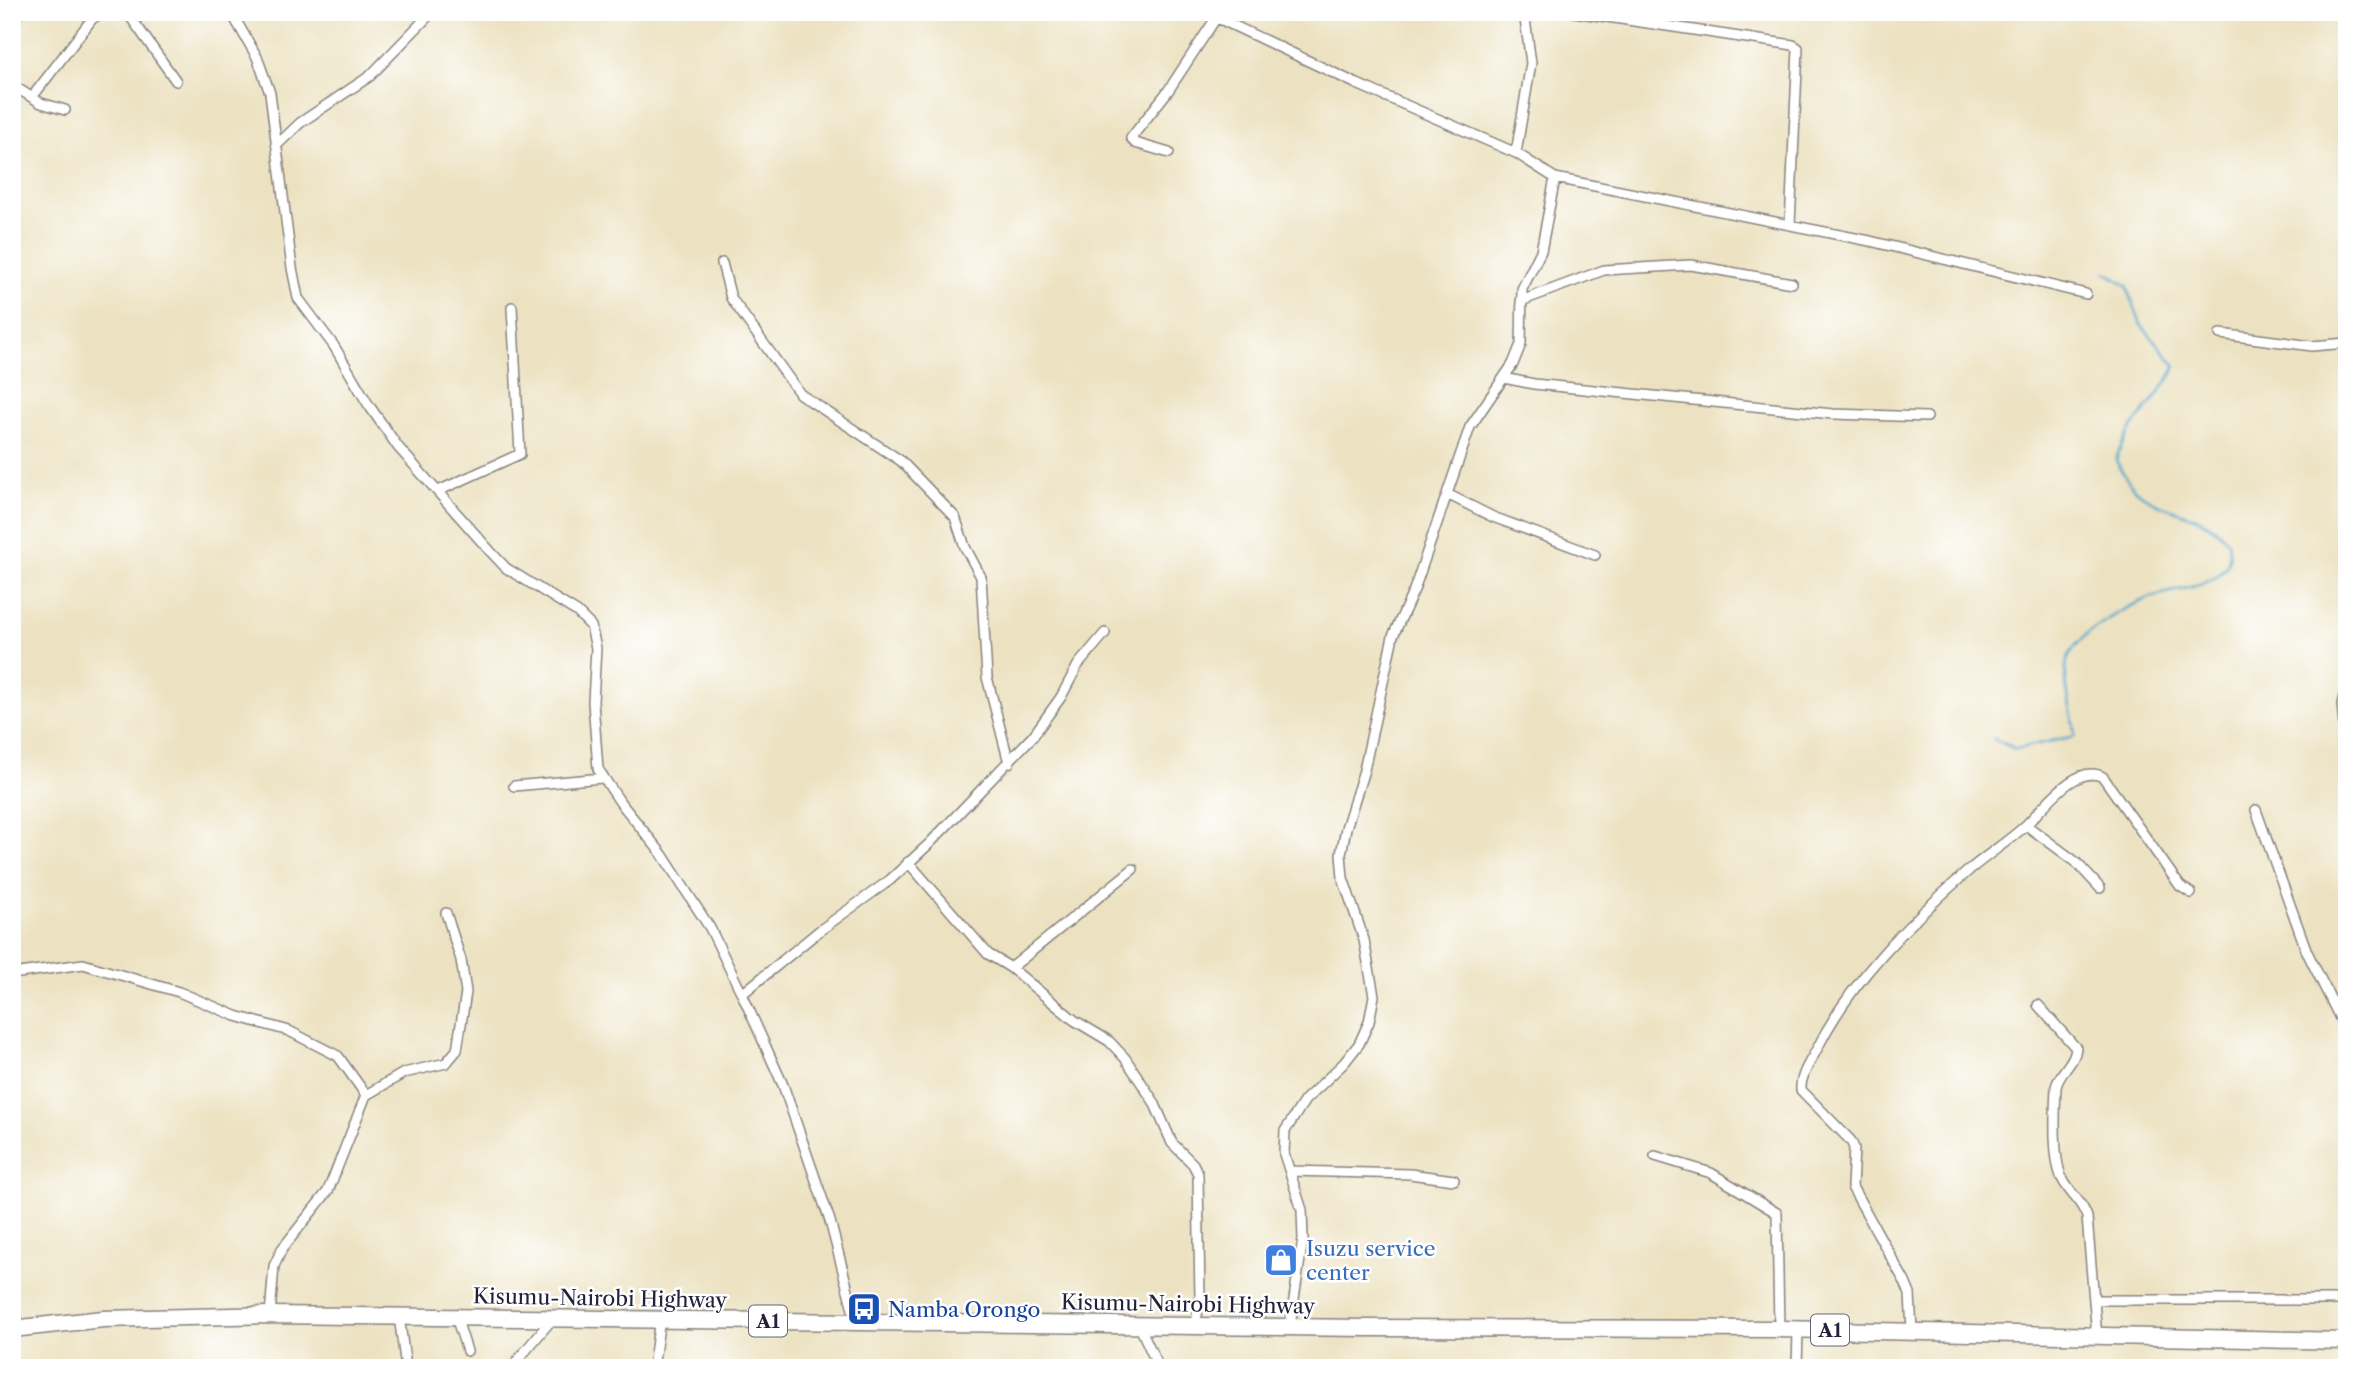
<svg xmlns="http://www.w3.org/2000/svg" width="2359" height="1380" viewBox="0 0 2359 1380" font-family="'Libre Caslon Text',serif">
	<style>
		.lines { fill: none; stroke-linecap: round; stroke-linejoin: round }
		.stream { stroke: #52a6ce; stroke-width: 2.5 }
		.street-casing { stroke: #87827e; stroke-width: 12 }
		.highway-casing { stroke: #87827e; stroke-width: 19 }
		.street { stroke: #fff; stroke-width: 9 }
		.highway { stroke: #fff; stroke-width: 16 }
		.labels { text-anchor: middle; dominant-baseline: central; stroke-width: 5; stroke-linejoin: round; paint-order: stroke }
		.shield { fill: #fff; stroke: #646476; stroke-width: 2 }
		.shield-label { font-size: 19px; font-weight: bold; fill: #22223b }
		.shop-label { font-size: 21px; fill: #366cbe; stroke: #fff; text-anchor: start }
		.street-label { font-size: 21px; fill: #22223b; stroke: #fff }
		.transit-label { font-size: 21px; fill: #164399; stroke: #fff; text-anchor: start }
	</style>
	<rect width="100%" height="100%" fill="#fff"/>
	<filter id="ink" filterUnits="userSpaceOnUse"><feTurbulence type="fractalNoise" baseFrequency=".0143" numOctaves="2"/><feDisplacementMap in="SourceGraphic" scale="14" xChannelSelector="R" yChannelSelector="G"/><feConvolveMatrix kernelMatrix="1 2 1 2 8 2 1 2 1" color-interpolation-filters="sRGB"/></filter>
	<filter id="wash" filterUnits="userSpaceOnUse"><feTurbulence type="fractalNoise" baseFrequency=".00686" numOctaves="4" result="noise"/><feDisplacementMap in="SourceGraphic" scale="28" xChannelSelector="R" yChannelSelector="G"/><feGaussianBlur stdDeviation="1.57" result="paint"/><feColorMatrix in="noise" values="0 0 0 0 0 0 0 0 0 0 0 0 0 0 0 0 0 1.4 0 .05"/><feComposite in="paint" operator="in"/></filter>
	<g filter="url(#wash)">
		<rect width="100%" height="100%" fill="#ece2c1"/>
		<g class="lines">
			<path class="stream" d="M1994 739 2016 749 2075 736C2073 717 2062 678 2067 661 2075 634 2127 606 2152 597 2173 589 2213 588 2226 567 2231 560 2229 549 2228 541 2189 498 2145 524 2116 460 2129 420 2158 402 2176 366L2141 325 2127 286 2106 272"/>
		</g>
	</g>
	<g filter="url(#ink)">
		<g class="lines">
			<g class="street-casing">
				<path id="street" d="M127 12 176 81
					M231 12 257 57 270 93 292 268 298 298 334 346 368 404 398 447 490 551 506 568 577 612 591 626 596 648 593 702 598 769 620 802 662 854 710 928 742 994 783 1085 830 1221 856 1321
					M1205 12 1357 84 1516 153 1555 178 1870 241 2086 294
					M1574 12 1793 45 1798 48 1790 225
					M12 44 17 12
					M12 85 41 103 65 110
					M36 92 92 19 102 12
					M277 145 300 123 370 76 432 12
					M1169 153 1135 143 1131 138 1168 91 1220 12
					M1516 153 1531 63 1524 12
					M722 263 731 298 800 394 901 461 955 517 965 547 981 577 987 677 1009 763
					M1521 301 1604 270 1691 265 1792 283
					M2220 334 2312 346 2347 343
					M1504 378 1534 384 1833 414 1927 417
					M438 491 520 454 512 307
					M1447 494 1493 517 1595 555
					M2347 685 2342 704 2347 757
					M514 786 602 778
					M2256 810 2307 952 2347 1032
					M2026 825 2076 862 2100 888
					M908 862 988 954 1011 968 1074 1020 1109 1041 1125 1058 1154 1102 1172 1143 1193 1164 1198 1174 1200 1300 1195 1325
					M1011 968 1133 869
					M12 974 83 964 179 992 236 1016 289 1031 338 1056 366 1095
					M742 994 819 931 890 880 929 844 1033 736 1061 697 1078 665 1105 633
					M2038 1005 2076 1048C2075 1063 2059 1072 2056 1087 2055 1109 2052 1162 2063 1180 2070 1194 2082 1201 2087 1217L2097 1337
					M2335 1005 2347 997
					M1655 1156 1711 1173 1777 1213 1779 1329
					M1290 1171 1410 1174 1454 1180
					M2095 1300H2347
					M270 1315 274 1266 282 1249 328 1191 366 1095 404 1073 446 1063 457 1050 466 992 461 960 446 913
					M399 1316 406 1368
					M456 1317 467 1351
					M1139 1325 1159 1368
					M1290 1326 1303 1239 1302 1210 1284 1154 1285 1131 1305 1100 1344 1063 1359 1044 1369 1022 1374 996 1364 940 1343 878 1341 854 1346 828 1364 770 1393 636 1414 590 1470 427 1513 364 1521 344 1522 289 1541 251 1555 178
					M1912 1331 1910 1294 1905 1282 1852 1187 1854 1148 1851 1141 1801 1090C1800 1076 1810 1062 1816 1051 1850 981 1909 923 1967 872 1986 855 2008 842 2026 825 2043 809 2076 762 2103 777L2180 886 2191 893
					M517 1361 553 1318
					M653 1368 660 1319
					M1797 1368 1798 1330"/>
			</g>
			<g class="highway-casing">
				<path id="highway" d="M12 1329 103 1319 270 1315 1366 1328 1779 1329 2347 1341"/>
			</g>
			<use href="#street" class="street"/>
			<use href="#highway" class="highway"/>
		</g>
	</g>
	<defs>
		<g id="shop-square" transform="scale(1.75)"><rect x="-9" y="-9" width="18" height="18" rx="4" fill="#3f7fe0" stroke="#fff"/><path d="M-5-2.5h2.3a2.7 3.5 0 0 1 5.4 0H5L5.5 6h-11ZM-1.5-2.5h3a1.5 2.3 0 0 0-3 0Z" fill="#fff"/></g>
		<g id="bus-square" transform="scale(1.75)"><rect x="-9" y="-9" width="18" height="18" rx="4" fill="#1a4fb4" stroke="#fff"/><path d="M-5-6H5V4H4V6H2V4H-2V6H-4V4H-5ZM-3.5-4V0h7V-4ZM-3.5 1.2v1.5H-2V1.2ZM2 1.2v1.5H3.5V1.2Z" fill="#fff"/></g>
	</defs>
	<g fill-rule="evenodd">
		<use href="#shop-square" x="1281" y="1260"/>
		<use href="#bus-square" x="864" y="1309"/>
	</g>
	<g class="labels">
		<g class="shield">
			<rect x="749" y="1305.5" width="38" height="31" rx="5"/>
			<rect x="1811" y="1314.5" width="38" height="31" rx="5"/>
		</g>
		<g class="shield-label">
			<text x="768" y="1321">A1</text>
			<text x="1830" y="1330">A1</text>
		</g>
		<g class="shop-label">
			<text x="1306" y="1248">Isuzu service<tspan x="1306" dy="24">center</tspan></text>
		</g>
		<g class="street-label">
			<text transform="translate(600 1298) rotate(1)">Kisumu-Nairobi Highway</text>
			<text transform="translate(1188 1304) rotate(1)">Kisumu-Nairobi Highway</text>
		</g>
		<g class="transit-label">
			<text x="888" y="1309">Namba Orongo</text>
		</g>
	</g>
	<rect width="2359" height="1380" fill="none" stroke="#fff" stroke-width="42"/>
</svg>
